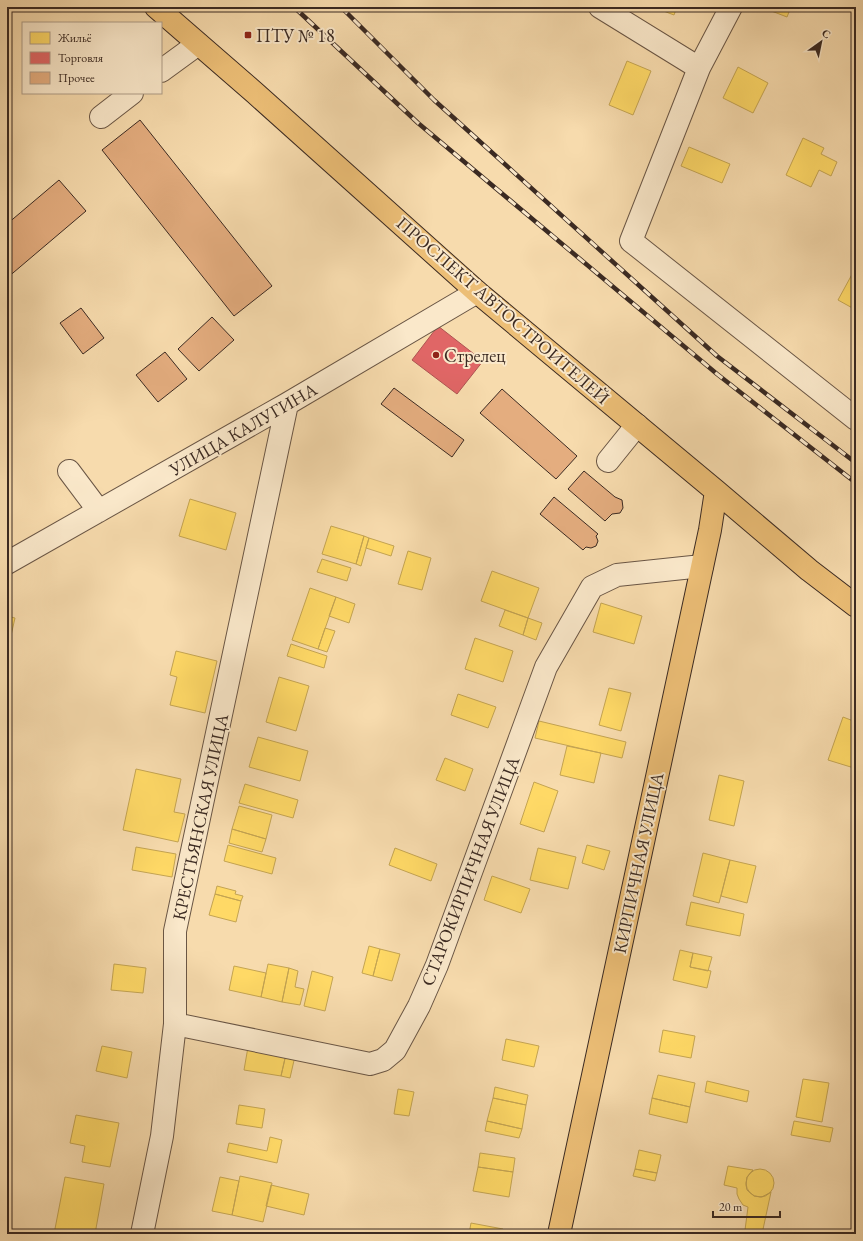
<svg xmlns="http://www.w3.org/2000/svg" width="863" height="1241" viewBox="0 0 863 1241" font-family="'EB Garamond',serif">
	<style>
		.homes { fill: #ffd966; stroke: #c4a452 }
		.shops { fill: #e06666; stroke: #ae5452 }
		.building { fill: #e4ad7f; stroke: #3b2a22 }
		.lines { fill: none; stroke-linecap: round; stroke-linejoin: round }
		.minor-casing { stroke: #6a5645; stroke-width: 24 }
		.highway-casing { stroke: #3b2a22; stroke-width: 24 }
		.minor { stroke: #fae8ca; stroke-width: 22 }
		.highway { stroke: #ecbe76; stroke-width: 22 }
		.rail-casing { stroke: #3b2a22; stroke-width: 4.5 }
		.rail { stroke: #fae8ca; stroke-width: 3; stroke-dasharray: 9; stroke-linecap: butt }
		.poi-dot { fill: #8f2418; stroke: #fae8ca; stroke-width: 1.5 }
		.labels { text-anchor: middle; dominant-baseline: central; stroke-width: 4; stroke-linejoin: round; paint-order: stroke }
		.poi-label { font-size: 18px; fill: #3b2a22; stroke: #fae8ca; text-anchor: start }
		.street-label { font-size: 18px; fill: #3b2a22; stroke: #fae8ca }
	</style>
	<rect width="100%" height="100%" fill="#f7dbad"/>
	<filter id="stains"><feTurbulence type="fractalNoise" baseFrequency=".005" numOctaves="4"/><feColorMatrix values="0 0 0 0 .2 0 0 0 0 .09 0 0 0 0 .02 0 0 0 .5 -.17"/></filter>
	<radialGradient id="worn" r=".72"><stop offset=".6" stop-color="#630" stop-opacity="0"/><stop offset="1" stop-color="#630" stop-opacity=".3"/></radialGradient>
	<path class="homes" d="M653 7H677L674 15Z
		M761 7H791L787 17Z
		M627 61 651 71 633 115 609 105Z
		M738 67 768 83 753 113 723 98Z
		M803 138 824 148 821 154 837 162 831 176 819 170 811 187 786 175Z
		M689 147 730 164 722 183 681 166Z
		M856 267V310L838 300Z
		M190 499 236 513 226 550 179 536Z
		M331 526 364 536 356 564 322 554Z
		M364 536 369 538 361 566 356 564Z
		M369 538 394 546 391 556 366 548Z
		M408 551 431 558 422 590 398 584Z
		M322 559 351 568 347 581 317 572Z
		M492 571 539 588 528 618 481 601Z
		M310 588 336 597 318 649 292 640Z
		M336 597 355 604 349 623 329 616Z
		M601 603 642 616 634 644 593 632Z
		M505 610 528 618 523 635 499 626Z
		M7 616 15 618 10 640 7 639Z
		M528 618 542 623 536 640 523 635Z
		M325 628 335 631 327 652 318 649Z
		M475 638 513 651 503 682 465 669Z
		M291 644 327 656 324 668 287 656Z
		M176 651 217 661 205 713 170 705 177 677 170 675Z
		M279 677 309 686 296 731 266 722Z
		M609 688 631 693 621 731 599 725Z
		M458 694 496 707 488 728 451 715Z
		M843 717 856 722V761L854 768 828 760Z
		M539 721 626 742 622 758 535 738Z
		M258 737 308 751 300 781 249 767Z
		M567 746 601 753 594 783 560 775Z
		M445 758 473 769 465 791 436 780Z
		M136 769 181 779 174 812 185 814 178 842 123 830Z
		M719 775 744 781 734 826 709 820Z
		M534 782 558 791 544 832 520 824Z
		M245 784 298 800 293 818 239 803Z
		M239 806 272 815 266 839 232 829Z
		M232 829 266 839 262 852 229 843Z
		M228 845 276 858 272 874 224 861Z
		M587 845 610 851 604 870 582 863Z
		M136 847 176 854 172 877 132 870Z
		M395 848 437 864 431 881 389 865Z
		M538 848 576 857 568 889 530 880Z
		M703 853 730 860 719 903 693 896Z
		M730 860 756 866 747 903 721 896Z
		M492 876 530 889 521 913 484 900Z
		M217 886 236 891 235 894 243 896 241 901 215 894Z
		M215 894 241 901 236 922 209 915Z
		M691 902 744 914 740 936 686 925Z
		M369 946 380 949 373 976 362 973Z
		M380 949 400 954 392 981 373 976Z
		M680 950 693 953 690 967 711 971 707 988 673 980Z
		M693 953 712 957 708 971 690 967Z
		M114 964 146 968 143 993 111 990Z
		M268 964 289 968 282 1002 261 997Z
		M234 966 266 973 261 997 229 990Z
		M289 968 298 971 295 987 304 989 300 1005 282 1002Z
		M312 971 333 977 325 1011 304 1006Z
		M663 1030 695 1036 691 1058 659 1052Z
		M506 1039 539 1046 534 1067 502 1060Z
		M102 1046 132 1052 127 1078 96 1071Z
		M248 1047 286 1054 281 1076 244 1070Z
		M286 1054 295 1056 290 1078 281 1076Z
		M658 1075 695 1083 690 1107 652 1098Z
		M803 1079 829 1083 822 1122 796 1117Z
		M707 1081 749 1091 747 1102 705 1092Z
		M495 1087 528 1095 526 1105 493 1098Z
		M398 1089 414 1092 409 1116 394 1114Z
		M493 1098 526 1105 522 1129 487 1121Z
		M652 1098 690 1107 687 1123 649 1114Z
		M239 1105 265 1109 262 1128 236 1124Z
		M76 1115 119 1123 110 1167 82 1162 85 1146 70 1143Z
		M487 1121 522 1129 519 1138 485 1131Z
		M794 1121 833 1128 830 1142 791 1135Z
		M270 1137 282 1140 277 1163 227 1152 229 1143 267 1151Z
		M639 1150 661 1155 657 1173 635 1169Z
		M480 1153 515 1158 513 1172 478 1167Z
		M728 1166 753 1170 747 1177 746 1185 747 1190 754 1196 762 1197 771 1192 762 1234 745 1230 748 1207 743 1205 739 1199 737 1194V1188L724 1185Z
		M478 1167 513 1172 509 1197 473 1191Z
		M746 1183a14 14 0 1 1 28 0a14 14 0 1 1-28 0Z
		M635 1169 657 1173 655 1181 633 1176Z
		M240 1176 272 1183 263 1222 232 1215Z
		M65 1177 104 1184 95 1234H54Z
		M220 1177 239 1181 232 1215 212 1211Z
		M271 1185 309 1194 304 1215 266 1206Z
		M471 1223 503 1229 502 1234H469Z"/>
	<path class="shops" d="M438 326 483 361 457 394 412 360Z"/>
	<path class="building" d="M140 120 272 286 234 316 102 150Z
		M59 180 86 211 7 278V224Z
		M81 308 104 338 83 354 60 323Z
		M212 317 234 340 199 371 178 349Z
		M165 352 187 379 158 402 136 375Z
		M394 388 464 440 452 457 381 404Z
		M502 389 577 456 556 479 480 413Z
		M584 471 615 497 622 500 623 508 620 513 612 514 605 521 568 489Z
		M554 497 598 534 596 536 598 541 596 546 591 548 586 547 583 550 540 514Z"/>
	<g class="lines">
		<g class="minor-casing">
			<path id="minor" d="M600 7 699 68
				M731 7 699 68 631 241 856 419
				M161 71 198 44
				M101 117 132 93
				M608 461 637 425
				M69 471 99 511
				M7 563 287 404 477 292
				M175 1024 370 1064 383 1060 395 1050 419 1006 437 965 546 667 592 587 617 575 702 566
				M142 1234 162 1136 175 1024V931L287 404"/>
		</g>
		<g class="highway-casing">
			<path id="highway" d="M156 7 255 93 477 292 716 491 809 570 856 606
				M559 1234 710 530 716 491"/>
		</g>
		<use href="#minor" class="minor"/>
		<use href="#highway" class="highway"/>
		<g class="rail-casing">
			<path id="rail" d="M294 7 418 123 717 374 856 483
				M341 7 434 100 717 356 856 463"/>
		</g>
		<use href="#rail" class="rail"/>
	</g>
	<g class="poi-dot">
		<rect x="244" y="31" width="8" height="8" rx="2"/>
		<circle cx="436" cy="355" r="4"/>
	</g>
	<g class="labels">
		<g class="poi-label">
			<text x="256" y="35">ПТУ № 18</text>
			<text x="444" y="355">Стрелец</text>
		</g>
		<g class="street-label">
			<text transform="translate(503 310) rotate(41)">ПРОСПЕКТ АВТОСТРОИТЕЛЕЙ</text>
			<text transform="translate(243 429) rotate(-30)">УЛИЦА КАЛУГИНА</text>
			<text transform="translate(200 817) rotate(-78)">КРЕСТЬЯНСКАЯ УЛИЦА</text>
			<text transform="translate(638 863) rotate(-78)">КИРПИЧНАЯ УЛИЦА</text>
			<text transform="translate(470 871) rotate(-69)">СТАРОКИРПИЧНАЯ УЛИЦА</text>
		</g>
	</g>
	<rect width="863" height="1241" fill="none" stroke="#f7dbad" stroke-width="24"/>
	<rect x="8" y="8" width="847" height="1225" fill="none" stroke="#3b2a22" stroke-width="2"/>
	<rect x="12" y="12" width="839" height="1217" fill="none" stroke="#3b2a22"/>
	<rect x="22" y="22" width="140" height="72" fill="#fae8ca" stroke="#ae9c87"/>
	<rect x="30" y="32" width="20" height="12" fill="#ffd966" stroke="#ae9c87"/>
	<text x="58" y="42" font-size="12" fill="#3b2a22">Жильё</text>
	<rect x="30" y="52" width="20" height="12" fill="#e06666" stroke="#ae9c87"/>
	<text x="58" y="62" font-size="12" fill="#3b2a22">Торговля</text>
	<rect x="30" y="72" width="20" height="12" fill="#e4ad7f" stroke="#ae9c87"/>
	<text x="58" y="82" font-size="12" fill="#3b2a22">Прочее</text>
	<g transform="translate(821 42) rotate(33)" stroke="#fae8ca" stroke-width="3" paint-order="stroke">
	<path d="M0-3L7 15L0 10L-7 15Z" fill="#3b2a22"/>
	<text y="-6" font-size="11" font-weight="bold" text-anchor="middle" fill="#3b2a22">С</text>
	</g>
	<path d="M713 1211v6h67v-6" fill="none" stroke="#3b2a22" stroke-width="2"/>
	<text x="719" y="1211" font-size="12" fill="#3b2a22" stroke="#fae8ca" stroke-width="3" paint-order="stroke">20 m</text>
	<rect width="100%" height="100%" filter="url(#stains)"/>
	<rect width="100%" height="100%" fill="url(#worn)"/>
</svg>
